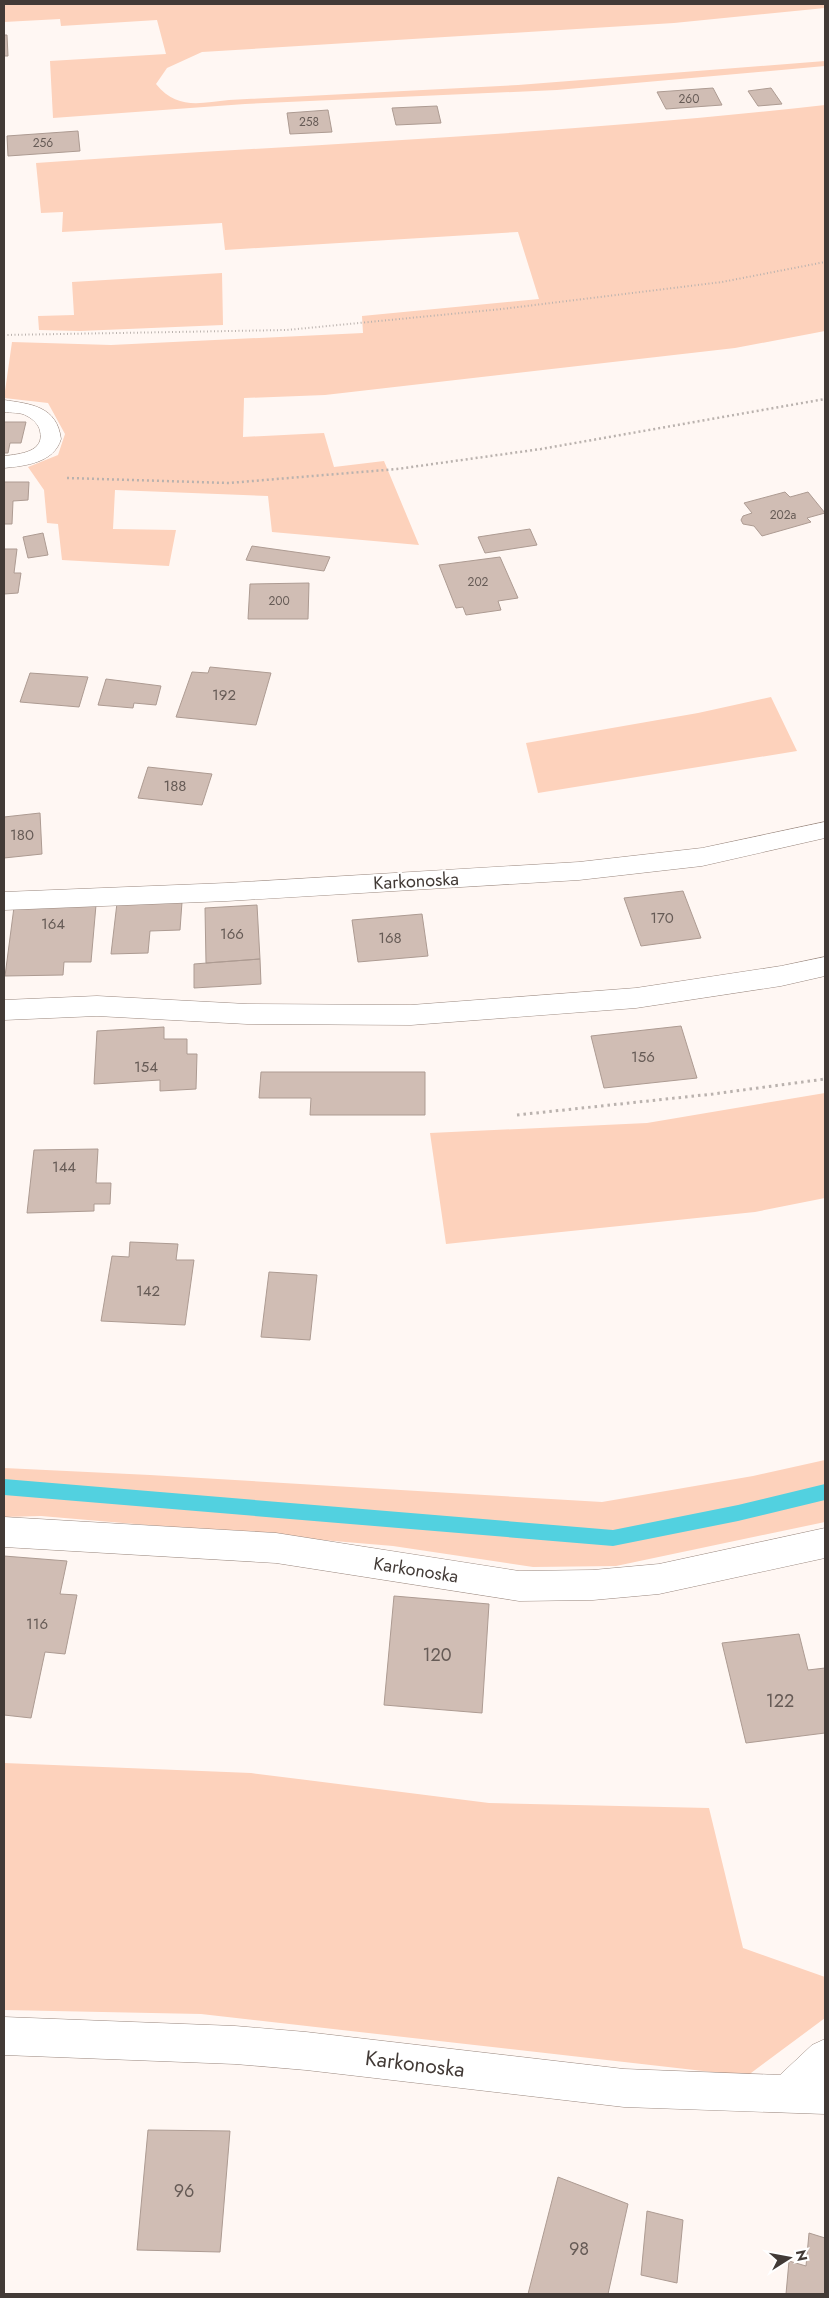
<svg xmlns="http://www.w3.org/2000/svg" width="829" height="2298" viewBox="0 0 829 2298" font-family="Jost,sans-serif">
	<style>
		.green { fill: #fdd2bc }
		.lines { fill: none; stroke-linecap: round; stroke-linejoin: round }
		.stream { fill: #52d1e0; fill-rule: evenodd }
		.building { fill: #d0bdb4; stroke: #ad9b92 }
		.minor-casing { stroke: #9a887f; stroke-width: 1 }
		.path-far2 { stroke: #bab2ae; stroke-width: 2; stroke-dasharray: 1 2.5; stroke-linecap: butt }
		.path-far1 { stroke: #bab2ae; stroke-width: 2.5; stroke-dasharray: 2 3; stroke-linecap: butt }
		.path { stroke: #bab2ae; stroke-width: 3; stroke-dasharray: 2.5 4; stroke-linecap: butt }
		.minor { fill: #fff; fill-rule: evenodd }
		.labels { text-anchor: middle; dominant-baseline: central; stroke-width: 4; stroke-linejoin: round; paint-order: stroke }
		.far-number-label { font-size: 12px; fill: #665b56 }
		.number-label { font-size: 15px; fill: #665b56 }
		.street-label { font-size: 18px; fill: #423a36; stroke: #fff }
		.near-number-label { font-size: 18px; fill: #665b56 }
		.near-street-label { font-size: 21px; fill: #423a36; stroke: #fff }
	</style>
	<rect width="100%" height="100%" fill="#fff7f3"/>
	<path class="green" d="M4 4H825V8L674 23 202 52 167 68 156 84C177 110 200 103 229 100L518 85 825 61V66L557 90 245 104 53 118 50 61 166 54 157 20 61 26 60 19 4 22Z
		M825 105V331L735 348 325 395 244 398 243 437 324 433 334 467 384 461 419 545 272 532 268 496 115 490 113 529 176 530 169 566 62 560 58 524 47 523 44 490 28 467 58 455 65 434 48 403 4 398 12 342 111 345 363 333 362 316 539 299 518 232 225 250 222 223 62 232 63 212 41 213 36 163C299 144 563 135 825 105Z
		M222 273 223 325 80 331 39 330 38 316 74 315 72 282Z
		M771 697 797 751 538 793 526 743 698 713Z
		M825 1093V1198L755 1212 446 1244 430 1133 647 1123Z
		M825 1460V1522L616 1566 533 1567 393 1546 41 1516 4 1517V1468L150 1475 602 1502 753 1476Z
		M4 1763 251 1773 489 1803 709 1808 743 1948 825 1977V2018L747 2076 201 2014 4 2010Z"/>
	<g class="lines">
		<path class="stream" d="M4 1479 613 1530 738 1505 825 1484V1500L738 1521 613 1546 4 1495Z"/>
	</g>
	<path class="building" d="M4 35H7L8 56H4Z
		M713 88 722 105 666 109 657 92Z
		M771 88 782 104 758 106 748 91Z
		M437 106 441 123 396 125 392 108Z
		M328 110 332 132 290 134 287 113Z
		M78 131 80 151 8 156 7 136Z
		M4 422H26L21 443H10L8 453H4Z
		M4 482H29L28 500 13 501 12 524H4Z
		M785 492 790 497 808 492 825 513 807 518 811 522 762 536 754 526 743 524 741 520 743 516 752 513 744 503Z
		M530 529 537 545 485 553 478 537Z
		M43 533 48 555 28 558 23 537Z
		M252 546 330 557 324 571 246 560Z
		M4 549H17L14 573H21L18 593 4 594Z
		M500 557 518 598 498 601 501 610 466 615 463 607 456 608 439 565Z
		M309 583 308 619H248L250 584Z
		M210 667 271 673 256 725 176 717 192 672 208 673Z
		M30 673 88 677 79 707 20 702Z
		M106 679 161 686 156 705 134 703 133 708 98 705Z
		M148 767 212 774 202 805 138 798Z
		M40 813 42 854 4 858V817Z
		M683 891 701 938 641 946 624 898Z
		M182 902 180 930 150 931 148 953 111 954 117 903Z
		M96 905 91 962H64L63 975 5 976 14 907Z
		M257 905 260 959 206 963 205 908Z
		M422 914 428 956 358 962 352 920Z
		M260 959 261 984 194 988V964Z
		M681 1026 697 1078 604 1088 591 1036Z
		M164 1027V1039H187V1054H197L196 1089 160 1091V1080L94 1084 97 1031Z
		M261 1072H425V1115H310L311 1098H259Z
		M98 1149 96 1183H111L110 1204H94V1211L27 1213 34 1150Z
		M130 1242 178 1244 176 1260H194L185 1325 101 1321 112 1256 129 1257Z
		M269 1272 317 1275 310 1340 261 1337Z
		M4 1556 67 1561 60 1594 77 1595 65 1654 45 1652 31 1718 4 1715Z
		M394 1596 489 1604 482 1713 384 1705Z
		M799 1634 808 1670 825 1668V1733L746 1743 722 1643Z
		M148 2130 230 2131 220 2252 137 2250Z
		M558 2177 628 2204 608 2294H528Z
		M647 2211 683 2220 677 2283 641 2275Z
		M809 2233 825 2238V2294H786L789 2261 806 2266Z"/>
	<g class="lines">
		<g class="minor-casing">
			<path id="minor" d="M4 400C31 404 57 406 61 439 54 463 25 466 4 468V456C20 454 45 452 40 431 39 425 33 419 27 416 21 412 11 413 4 412Z
				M825 822V838L702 866 579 880 227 901 4 910V892L227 883 579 862 702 848Z
				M825 957V976L781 986 636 1008 411 1025 247 1024 97 1016 4 1020V1000L97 996 247 1004 411 1005 636 988 781 966Z
				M4 1517 276 1533 519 1571 593 1570 659 1564 825 1528V1558L659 1594 593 1600 519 1601 276 1563 4 1547Z
				M4 2017 235 2026 306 2032 624 2069 780 2075 812 2045 825 2039V2114L624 2107 306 2070 235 2064 4 2055Z"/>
		</g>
		<path class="path-far2" d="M4 335 287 330 502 309 722 282 825 262"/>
		<path class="path-far1" d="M67 478 229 483 397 469 541 449 825 399"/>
		<path class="path" d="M517 1115 713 1094 825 1079"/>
		<use href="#minor" class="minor"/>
	</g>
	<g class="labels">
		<g class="far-number-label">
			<text x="689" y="99">260</text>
			<text x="309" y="122">258</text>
			<text x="43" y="143">256</text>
			<text x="783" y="515">202a</text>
			<text x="478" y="582">202</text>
			<text x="279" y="601">200</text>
		</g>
		<g class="number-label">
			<text x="224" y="695">192</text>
			<text x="175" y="786">188</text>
			<text x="22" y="835">180</text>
			<text x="662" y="918">170</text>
			<text x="53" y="924">164</text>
			<text x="232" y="934">166</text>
			<text x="390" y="938">168</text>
			<text x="643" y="1057">156</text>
			<text x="146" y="1067">154</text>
			<text x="64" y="1167">144</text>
			<text x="148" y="1291">142</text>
			<text x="37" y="1624">116</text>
		</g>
		<g class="street-label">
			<text transform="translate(416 881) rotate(-3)">Karkonoska</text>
			<text transform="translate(416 1570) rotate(9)">Karkonoska</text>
		</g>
		<g class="near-number-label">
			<text x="437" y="1655">120</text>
			<text x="780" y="1701">122</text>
			<text x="184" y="2191">96</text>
			<text x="579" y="2249">98</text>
		</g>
		<g class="near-street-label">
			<text transform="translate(415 2064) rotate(7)">Karkonoska</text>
		</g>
	</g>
	<rect width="829" height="2298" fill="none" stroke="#423a36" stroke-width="10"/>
	<g transform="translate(789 2258) rotate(79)" stroke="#ffffff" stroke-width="4" paint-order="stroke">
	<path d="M0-4L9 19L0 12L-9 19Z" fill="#423a36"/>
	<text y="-8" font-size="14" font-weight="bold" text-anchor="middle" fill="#423a36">N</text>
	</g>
</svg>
